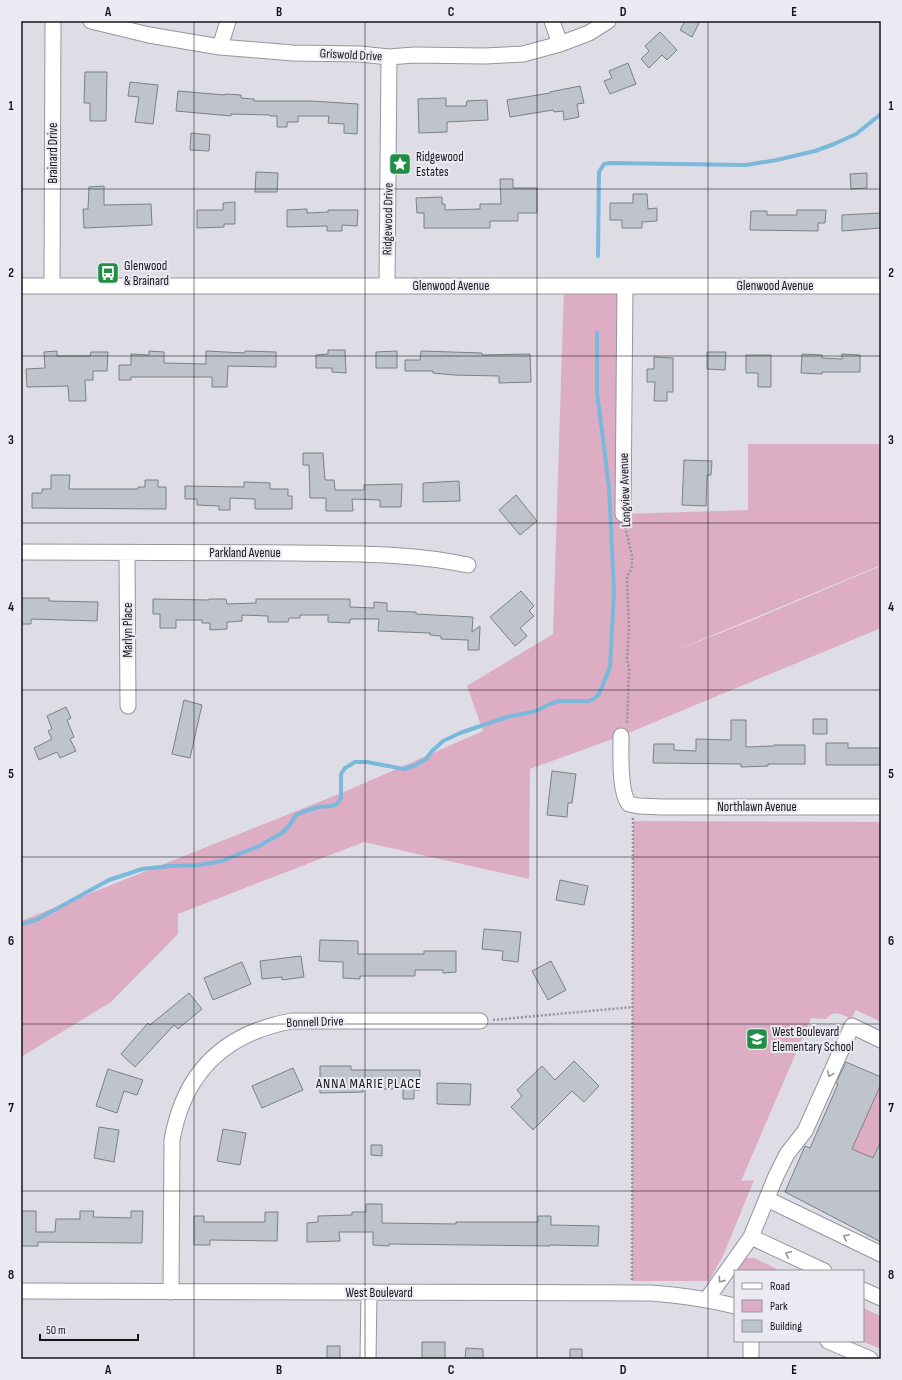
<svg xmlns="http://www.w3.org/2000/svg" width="902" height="1380" viewBox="0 0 902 1380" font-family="'Sofia Sans Condensed',sans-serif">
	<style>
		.green { fill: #dcadc3 }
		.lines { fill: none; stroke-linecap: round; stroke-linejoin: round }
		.stream { stroke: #7ab8dc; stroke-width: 4 }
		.building { fill: #bfc4cc; stroke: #7b7f86 }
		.minor-casing { stroke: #96959d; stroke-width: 17 }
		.path { stroke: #96959c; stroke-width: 2.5; stroke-dasharray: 2 2; stroke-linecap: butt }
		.minor { stroke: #fff; stroke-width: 15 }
		.oneway { stroke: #969697 }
		.grid { fill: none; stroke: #151518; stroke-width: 1; stroke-opacity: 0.55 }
		.labels { text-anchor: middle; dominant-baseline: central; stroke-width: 4; stroke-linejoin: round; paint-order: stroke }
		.street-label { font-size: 13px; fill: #151518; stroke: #ebeaf3 }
		.poi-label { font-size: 13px; fill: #151518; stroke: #ebeaf3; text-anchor: start }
		.neighbourhood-label { font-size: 14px; letter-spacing: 1px; fill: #151518; stroke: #ebeaf3 }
		.neatline { fill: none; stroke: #151518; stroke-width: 1.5 }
		.grid-label { font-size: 13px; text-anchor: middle; font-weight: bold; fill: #151518 }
	</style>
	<rect width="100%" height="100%" fill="#dedde6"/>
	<path class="green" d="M564 286H625L623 514 748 510V444H881V565L665 655 748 622 881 566V628L621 736 530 769 529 879 364 842 178 914V934L111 1002 21 1057V921L344 792 483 731 467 686 553 634Z
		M633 821 881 822V1022L856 1010 851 1019C841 1014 835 1009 826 1019L811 1018 741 1181 754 1180 723 1256 709 1281H632Z
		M881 1084V1141L873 1158 852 1149Z
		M746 1258H754L781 1271H736L743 1259Z
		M863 1308 881 1316V1349L862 1341H863Z"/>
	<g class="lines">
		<path class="stream" d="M598 256 599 172 604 164 610 163 746 165 777 160 815 151 834 144 856 134 881 114
			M21 924 36 920 109 880 142 869 170 866 199 865 222 861 259 846 282 833 289 826 296 815 303 812 318 807 331 806 337 804 341 798V774L345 768 355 762H367L404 769 416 765 426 759 432 751 443 741 460 733 507 717 536 711 550 704 559 701H589L594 699 599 694 610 667 614 591 609 487 597 392V333"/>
	</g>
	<path class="building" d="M685 21H700L692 37 680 30Z
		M660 32 677 50 667 60 662 55 649 68 641 59 649 51 645 46Z
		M628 63 636 84 610 94 604 81 612 78 609 71Z
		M85 72H107L106 121H90V103H84Z
		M130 82 158 85 153 124 135 122 139 97 128 96Z
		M580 86 584 103 577 104 579 117 564 120 563 111 554 112 553 110 510 117 507 100 550 93V92Z
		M178 91 225 95V94L241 95V98L254 99V101H311L358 104 357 134 344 133V124L328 123 329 116H298V122H287V127H277V116H270V115L231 114V116L176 111Z
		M446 98V106H466L467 101 487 100 488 120 447 122V132L419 133 418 99Z
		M191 133 210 135 209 151 190 150Z
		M256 172 278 173 277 192H255Z
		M867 173V188L851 189 850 174Z
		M500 179H513V188H537V213H518V221H490V228H424V213H417L416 198 442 197V204H445V210L480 209V204H501Z
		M104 186V205L151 204 152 225 84 228 83 209H88L89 187Z
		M633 194H647L648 209 657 208V221L642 222V228H622V220H610V203H633Z
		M235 202V224H224V227L197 228V210H223V203Z
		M307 209V213L328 212V210H358L357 226 342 225V231H327V226L287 227V210Z
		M797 210H826L825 223H818V231L750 230 751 211H767V215H797Z
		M881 213V228L842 231V215Z
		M328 350H345L346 373 332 372V368H316V355L328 354Z
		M57 351V356H90L91 352H108L107 371H93V380H85L86 401H69L68 386 27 387 26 369 45 368 44 352Z
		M149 351 164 352V363L206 364V351L245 353V351L276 352V367L228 366 227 387H212V377H131V380H119V365H131V354L149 355Z
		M397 351V368H376V352Z
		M421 351 482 353V355L530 354 531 382 499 383V376L454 375 433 373V371H405V360H420Z
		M707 352H726L725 370 707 369Z
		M802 354 822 355V358L842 359V354L860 355V372H822V374L801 373Z
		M746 355H771V387H758V373H746Z
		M654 357 673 358V392H667V401H654L655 382H647V369H654Z
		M303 453H323L325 480H334L335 490H364V485L402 484 401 507H380V500L352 499 353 511H326V498H310L309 465H303Z
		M684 460 712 461 711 475H707L706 506 682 505Z
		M51 475H70L69 489H138V487H145V480H158V487H166V509L32 508V493H42V489H51Z
		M459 481 460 501 423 502V483Z
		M244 482 270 483V489H288V496H292V509H255V499L230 498V510H219V506L197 505V499H185V486L244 487Z
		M516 495 537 521 520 535 499 510Z
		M521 591 534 606 529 611 534 616 520 628 527 636 515 646 490 617Z
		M22 598H49V601L98 602 97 621 31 619V624H21Z
		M153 599 209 600V599H226L227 604 256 603V599H350V607L374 608V602L387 603V611L416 612V614L473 617 472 632 480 626 479 650H468V640L441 639V636L430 635V633L378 631 379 619H350V623L328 622V615H300V618H289L288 622H268V616L242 615V621L227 622V629L210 630V623H202V620H176V628H160V614H153Z
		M184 700 202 705 190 758 172 754Z
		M66 707 71 718 67 720 74 737 70 739 76 751 60 758 57 752 39 760 34 748 52 739 48 731 52 729 47 716Z
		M813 719H827V734H813Z
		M731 720H746V747L774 746V745H805V764H768V766L741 767V764L653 763 654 744H674V750L696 751V739L731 740Z
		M826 743H848V748H881V765H826Z
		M552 771 576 774 572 803H568L567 817 547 815Z
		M560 880 588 886 584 905 556 900Z
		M484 929 521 932 518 962 502 960 503 951 482 949Z
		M320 940 358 941V954H424V951H456V972L443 973V970H415V976H360V979L343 978V962L319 961Z
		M301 956 304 977 282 980V977L262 979 260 961Z
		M551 961 566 990 548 1000 532 971Z
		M242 962 251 984 213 1000 204 978Z
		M189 993 202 1009 178 1029 174 1025 135 1067 121 1054 148 1023 150 1025Z
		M574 1061 599 1086 584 1102 572 1091 533 1130 511 1107 522 1096 517 1090 542 1066 555 1080Z
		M846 1062 881 1077V1084L852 1149 873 1158 881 1141V1242L785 1192 805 1146 810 1148 838 1084 836 1083Z
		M320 1066H351V1070H420V1090H414V1099H403V1089H363V1092L320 1093Z
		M293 1068 303 1090 262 1108 252 1086Z
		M108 1069 143 1080 137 1095 124 1091 117 1113 96 1106Z
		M437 1083 471 1084 470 1105 437 1104Z
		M99 1127 119 1130 114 1162 94 1158Z
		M223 1129 246 1133 240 1165 217 1161Z
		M371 1145H382V1156L371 1155Z
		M366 1204H382V1223L456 1224V1222H538V1216H551V1225L599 1226 598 1246 550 1245V1246L389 1244V1246L373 1245V1232H339L340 1241 307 1242V1223L318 1222V1216L352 1215V1212H366Z
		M21 1211H36V1232H55L56 1219H80V1211H94L93 1217 131 1218V1211H143L142 1243 38 1242V1246H21Z
		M265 1212H278L277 1241 210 1240V1245H194V1216H204V1222H265Z
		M422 1342H445V1359H422Z
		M327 1346H340V1359H327Z
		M466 1348 483 1349V1359H465Z
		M570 1349H582V1359H570Z"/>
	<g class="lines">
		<g class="minor-casing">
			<path id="minor" d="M91 21 149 35 220 47 293 53 360 54 389 57 414 55 485 56 523 54 560 44 589 33 608 21
				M552 21 560 44
				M220 47 228 21
				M21 286H881
				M52 286 53 21
				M387 286 389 57
				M623 514 625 286
				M21 552C113 553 204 552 296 553 354 554 411 553 468 565
				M127 553 128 706
				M621 736C621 752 619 792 629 804L639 806 662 807H881
				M767 1199 881 1254
				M751 1237 824 1271
				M863 1290 881 1298
				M21 1291 651 1293C680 1295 707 1299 735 1306
				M171 1292 172 1140C184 1072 225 1033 292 1021H480
				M707 1299 751 1237 776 1176 787 1154 805 1131 852 1026 881 1040
				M828 1341 870 1359
				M368 1359 369 1293
				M751 1359V1341"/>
		</g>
		<path class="path" d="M625 527 632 556V567L627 577 629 629 627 659 629 669 627 724
			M493 1020 633 1007
			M632 1280 633 817"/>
		<use href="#minor" class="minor"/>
	</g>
	<defs><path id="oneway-chevron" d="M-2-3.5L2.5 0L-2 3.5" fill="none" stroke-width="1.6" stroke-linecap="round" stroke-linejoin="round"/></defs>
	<g class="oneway">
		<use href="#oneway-chevron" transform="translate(830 1074) rotate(114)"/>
		<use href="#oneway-chevron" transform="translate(846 1237) rotate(-154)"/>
		<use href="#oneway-chevron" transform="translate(788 1254) rotate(-155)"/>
		<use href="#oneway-chevron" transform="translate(721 1280) rotate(125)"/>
	</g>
	<path class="grid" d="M194 21V1359M365 21V1359M537 21V1359M708 21V1359M21 189H881M21 356H881M21 523H881M21 690H881M21 857H881M21 1024H881M21 1191H881"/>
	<defs>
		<g id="sight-square" transform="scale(1.15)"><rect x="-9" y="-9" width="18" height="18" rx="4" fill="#218e46" stroke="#ebeaf3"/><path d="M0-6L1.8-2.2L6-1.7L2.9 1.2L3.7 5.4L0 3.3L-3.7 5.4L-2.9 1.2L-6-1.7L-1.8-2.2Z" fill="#fff"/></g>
		<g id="bus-square" transform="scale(1.15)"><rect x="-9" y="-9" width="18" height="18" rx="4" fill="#218e46" stroke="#ebeaf3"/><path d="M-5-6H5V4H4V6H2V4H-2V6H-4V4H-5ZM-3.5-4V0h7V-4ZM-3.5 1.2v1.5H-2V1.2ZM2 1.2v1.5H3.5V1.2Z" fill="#fff"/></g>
		<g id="school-square" transform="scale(1.15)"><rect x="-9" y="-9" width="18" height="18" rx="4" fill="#218e46" stroke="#ebeaf3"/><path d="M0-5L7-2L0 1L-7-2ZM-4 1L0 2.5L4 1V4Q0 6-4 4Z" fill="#fff"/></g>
	</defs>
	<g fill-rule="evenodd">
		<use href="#sight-square" x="400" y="164"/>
		<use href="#bus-square" x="108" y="273"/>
		<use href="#school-square" x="757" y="1039"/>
	</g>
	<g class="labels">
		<g class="street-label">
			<text transform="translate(351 55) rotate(3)">Griswold Drive</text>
			<text transform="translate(53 153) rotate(-90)">Brainard Drive</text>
			<text transform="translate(388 219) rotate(-89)">Ridgewood Drive</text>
			<text x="451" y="286">Glenwood Avenue</text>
			<text x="775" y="286">Glenwood Avenue</text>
			<text transform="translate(625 490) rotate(-92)">Longview Avenue</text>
			<text x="245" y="553">Parkland Avenue</text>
			<text transform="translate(128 630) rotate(-90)">Marlyn Place</text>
			<text x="757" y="807">Northlawn Avenue</text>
			<text transform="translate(315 1022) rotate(-2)">Bonnell Drive</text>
			<text x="379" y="1293">West Boulevard</text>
		</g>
		<g class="poi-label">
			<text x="416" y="157">Ridgewood<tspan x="416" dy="15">Estates</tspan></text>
			<text x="124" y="266">Glenwood<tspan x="124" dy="15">&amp; Brainard</tspan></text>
			<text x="772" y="1032">West Boulevard<tspan x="772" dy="15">Elementary School</tspan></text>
		</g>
		<g class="neighbourhood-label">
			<text x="369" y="1083">ANNA MARIE PLACE</text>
		</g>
	</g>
	<rect width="902" height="1380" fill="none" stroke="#ebeaf3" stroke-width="44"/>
	<rect x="734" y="1270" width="130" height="72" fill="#ebeaf3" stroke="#95959b"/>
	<rect x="742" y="1283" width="20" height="6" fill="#ffffff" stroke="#95959b"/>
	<text x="770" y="1290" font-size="12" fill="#151518">Road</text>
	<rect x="742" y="1300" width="20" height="12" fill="#dcadc3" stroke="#95959b"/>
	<text x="770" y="1310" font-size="12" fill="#151518">Park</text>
	<rect x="742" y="1320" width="20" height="12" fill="#bfc4cc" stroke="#95959b"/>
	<text x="770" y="1330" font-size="12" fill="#151518">Building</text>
	<path d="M40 1334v6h98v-6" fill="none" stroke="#151518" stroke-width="2"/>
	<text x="46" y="1334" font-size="12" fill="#151518" stroke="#ebeaf3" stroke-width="3" paint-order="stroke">50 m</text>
	<rect x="22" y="22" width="858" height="1336" class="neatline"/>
	<g class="grid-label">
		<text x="108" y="16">A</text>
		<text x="279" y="16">B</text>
		<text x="451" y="16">C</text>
		<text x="623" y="16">D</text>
		<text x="794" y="16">E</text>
		<text x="11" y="110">1</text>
		<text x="891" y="110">1</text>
		<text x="11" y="277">2</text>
		<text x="891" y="277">2</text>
		<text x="11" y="444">3</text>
		<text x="891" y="444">3</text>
		<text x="11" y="611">4</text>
		<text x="891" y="611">4</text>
		<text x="11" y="778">5</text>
		<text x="891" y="778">5</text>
		<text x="11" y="945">6</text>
		<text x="891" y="945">6</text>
		<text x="11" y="1112">7</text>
		<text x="891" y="1112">7</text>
		<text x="11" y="1279">8</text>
		<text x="891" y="1279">8</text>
		<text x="108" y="1374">A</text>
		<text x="279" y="1374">B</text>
		<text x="451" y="1374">C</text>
		<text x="623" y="1374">D</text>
		<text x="794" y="1374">E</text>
	</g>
</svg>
